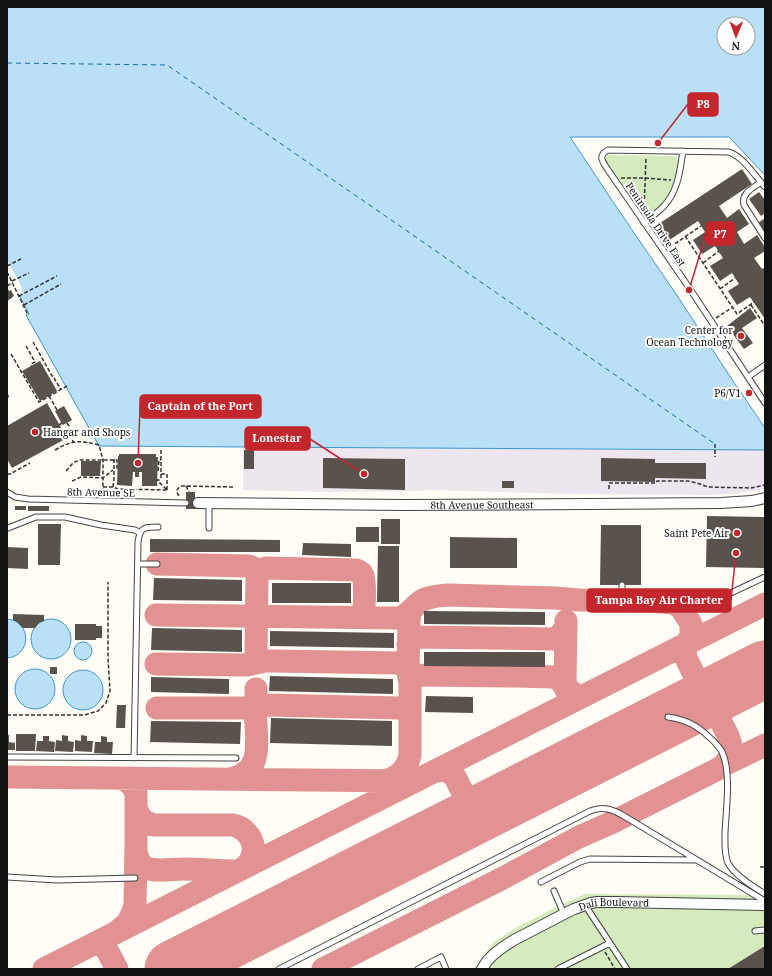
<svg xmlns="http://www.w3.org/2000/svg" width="772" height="976" viewBox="0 0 772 976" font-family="'Noto Serif',serif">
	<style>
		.industrial { fill: #eee6ef }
		.green { fill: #d5ebbd }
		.water { fill: #b9e0f7; stroke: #3f96cf; fill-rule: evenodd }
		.pier { fill: #fffdf5 }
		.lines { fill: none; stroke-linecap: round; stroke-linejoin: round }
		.ferry { stroke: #1768a6; stroke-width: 1; stroke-dasharray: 5 4; stroke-linecap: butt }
		.taxiway { stroke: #e29292; stroke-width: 23 }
		.runway { stroke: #e29292; stroke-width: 57 }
		.building { fill: #5a524d }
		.lane-casing { stroke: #444; stroke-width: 7 }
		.street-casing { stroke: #444; stroke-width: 12 }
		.path { stroke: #333; stroke-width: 1.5; stroke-dasharray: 4 2; stroke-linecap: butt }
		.lane { stroke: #fff; stroke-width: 5 }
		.street { stroke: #fff; stroke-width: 10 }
		.poi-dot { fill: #c4262e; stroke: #fff; stroke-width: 1.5 }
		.labels { text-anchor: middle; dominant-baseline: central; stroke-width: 4; stroke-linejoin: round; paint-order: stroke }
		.street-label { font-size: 10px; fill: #111; stroke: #fff }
		.poi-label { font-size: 10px; fill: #111; stroke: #fff; text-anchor: end }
		.leader { fill: none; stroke: #c4262e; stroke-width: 1.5 }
		.callout-dot { fill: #c4262e; stroke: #fff; stroke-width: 1.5 }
		.callout { fill: #c4262e; stroke: #c4262e; stroke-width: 1.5 }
		.callout-label { font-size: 11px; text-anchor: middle; font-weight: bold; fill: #fff }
	</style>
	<rect width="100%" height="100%" fill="#fffdf5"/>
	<path class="industrial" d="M243 439 765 450V489L740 493 712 495 569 494 434 490 416 491 323 492 243 490Z"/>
	<path class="green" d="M607 155 674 156 677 158 679 168 674 189 668 200 653 213 647 215H642L606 161 605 159Z
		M585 894 765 895V900L616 897 501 943C490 950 482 958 477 969H474L494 942 512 930 556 907Z
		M597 907 765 910V969H487C490 964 493 961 497 957 510 947 526 940 540 932 558 922 577 910 597 907Z"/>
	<path class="water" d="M7 7H765V175L729 137H570L615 205 676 294 735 384 765 428V450L243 447 99 446 26 315 29 314 7 271ZM724 24H748V48H724Z
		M7 619C32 621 32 656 7 658Z
		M31 639a20 20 0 1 1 40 0a20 20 0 1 1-40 0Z
		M74 651a9 9 0 1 1 18 0a9 9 0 1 1-18 0Z
		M15 689a20 20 0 1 1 40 0a20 20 0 1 1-40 0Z
		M63 690a20 20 0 1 1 40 0a20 20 0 1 1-40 0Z"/>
	<path class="pier" d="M7 260 21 286 23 294 19 296 7 271Z"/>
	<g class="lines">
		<path class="ferry" d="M7 63 167 65 715 444"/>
		<path class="taxiway" d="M157 564 248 566C255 567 257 571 257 577L256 652C257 657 260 660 265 661
			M257 577C258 572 260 569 266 568L356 570C359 571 362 572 363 576 365 581 365 606 363 611 362 614 359 616 356 617
			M156 615 398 618C410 616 413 605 423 600 431 596 440 596 448 595L555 598 579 600 651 601 672 603 675 604 681 608 691 624V635L686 647 685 656 700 687
			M566 621 565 682 568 689 573 693
			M408 645 412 639 417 637 555 639C561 637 561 631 566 628
			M156 664 247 665 265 661H274L400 663 406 660 408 655
			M410 683 413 678 418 675 514 676 554 677C560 679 563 682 565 688
			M256 697C257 703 260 705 266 705L401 708 407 711 410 717
			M157 708H245L266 705
			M686 709C702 704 711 710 721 722 718 709 718 701 726 689
			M721 722C729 737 737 749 724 765
			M435 771C444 770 449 770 455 777L469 805
			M7 777 411 781
			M230 779C261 772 257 749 256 724 255 712 256 701 256 689
			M382 781C397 779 407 770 410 755V683L408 673 409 621 410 612
			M136 807C138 817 144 823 154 825H232C246 827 257 842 252 856 251 860 248 864 245 867
			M452 828C460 821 470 817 469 805 475 811 481 809 489 809
			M136 853C138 859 140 865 146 868 156 872 173 869 183 869 201 869 218 871 236 871
			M118 931 128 922 131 916 135 906 136 843V793C133 785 128 780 119 778
			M108 952 117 969
			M44 969 765 604
			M323 969 503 878 579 837 613 822 718 769 724 765 765 745"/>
		<path class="runway" d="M173 969 374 867 765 669"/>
	</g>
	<path class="building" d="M742 169 752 184 719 206 727 218 739 209 749 224 737 232 744 244 757 235 765 247V251L754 258 762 269 765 267V319L750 297 737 305 728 291 739 284 732 273 720 281 710 266 723 258 715 246 702 254 693 240 705 232 698 221 665 243 654 227Z
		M759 192 765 200V213L761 216 749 199Z
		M765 218V233L758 223Z
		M7 287 9 291 11 290 14 296H13V297L7 301Z
		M750 308 757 318 742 328 753 343 744 349 727 326Z
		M40 361 57 391 40 401 22 371Z
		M47 403 59 424 61 422 55 411 64 406 72 420 63 425 62 424 60 426 67 438 12 468 7 459V426Z
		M244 450H254V469H244Z
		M119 454H156V457H158L157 486H142V472H139V477H135V472H133L132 486 117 485 118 456H119Z
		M323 458 405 459V490L323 488Z
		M601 458 655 459V463H706V479L655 478V482L601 481Z
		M81 461H101L100 476H81Z
		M502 481H514V488H502Z
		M186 492H195V498H198V509H186Z
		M15 506H26V510H15Z
		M28 506H49V511H28Z
		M707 516 765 517V568L706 567Z
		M381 519H400V544H381Z
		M38 524H61L60 565H38Z
		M601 525H641V585H600Z
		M356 527H379V542H356Z
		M450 537 517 538V568H450Z
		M150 539 280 540V552H150Z
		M303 543 351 544V557L302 555Z
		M378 546H399V602H377Z
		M7 547 28 548V569L7 568Z
		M154 578 242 580V601L153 600Z
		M272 583H351V603H272Z
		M424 611 545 612V625L424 624Z
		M13 614 44 615V621L39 623 35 628H23L17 622 13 620Z
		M75 624H96V626H102V638H96V640H75Z
		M152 628 242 630V652L151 650Z
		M270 631 394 633V648L270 646Z
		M424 652H545V667L424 666Z
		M50 667H57V674H50Z
		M270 676 393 679V694L269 691Z
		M151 677 229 679V694L151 692Z
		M426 696 473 697V713L425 712Z
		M117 705H126L125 728H116Z
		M271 718 392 721V746L270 743Z
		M151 721 241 722 240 744 150 742Z
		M16 734H36L35 751H16Z
		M7 735H9V742L15 743V750H7Z
		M62 735 68 736V741L74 742 73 752 55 751 56 740 62 741Z
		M81 735 87 736V741H93L92 752 75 751V740L81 741Z
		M43 736H49V741L55 742 54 752 36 751 37 741H43Z
		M101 736 107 737V742H113L112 754 94 753 95 742H101Z
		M765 946V969H728Z"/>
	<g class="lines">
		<g class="lane-casing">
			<path id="lane" d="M761 182C752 189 741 193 744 205L765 238
				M765 187C755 176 742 155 728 152L608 150C597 156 603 162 608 170L690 289 765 403
				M644 223C650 218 657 213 663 207 678 192 680 171 683 151
				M748 377 765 365
				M7 492 15 497 28 499 186 503
				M8 528 36 517H65L101 525 135 530 140 533
				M209 528V503
				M138 564H157
				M622 585V595L718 599 765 577
				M668 717C685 719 697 725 709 737 713 740 718 746 721 750 732 769 726 811 725 832 725 842 724 854 728 863 734 875 754 887 765 894
				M7 757 236 758
				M134 758 138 542C140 527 144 527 158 527
				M7 877 57 880 135 878
				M541 882 580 862 590 859 696 860
				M554 891 564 914
				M585 905 627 969
				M755 931 765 930
				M279 969 590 811C603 806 612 809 624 816L765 901
				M418 969 441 957 446 969
				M558 969 610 943"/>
		</g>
		<g class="street-casing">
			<g id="street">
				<path id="s1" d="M198 503 403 505 590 504 721 503 752 501 765 498"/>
				<path id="s2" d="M482 969 487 961 494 954 503 947 514 940 564 914 574 909 591 903 597 902H616L765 905"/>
			</g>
		</g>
		<path class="path" d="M621 178H645L671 180
			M644 211 646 157
			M685 236 737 314 754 302
			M670 247 701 226
			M703 263 719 251
			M7 266 21 259
			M7 272 28 315
			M12 281 29 273
			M7 286 12 283
			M720 289 735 278
			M19 296 57 276
			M24 305 61 284
			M751 305 765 326
			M716 318 733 307
			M33 342 52 376H53L61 390
			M26 346 35 362 31 364V366
			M11 354 39 402 67 386
			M49 396 57 410
			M7 397 9 396
			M67 423 69 426 73 442
			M715 444V457
			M55 450C73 440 78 440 99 445L103 460V495
			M161 450V477L159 480H157L167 490
			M66 471 73 463 79 460H117V470
			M158 471 159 460H161
			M7 474H10L30 463
			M161 474H167V490
			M72 481 81 477 103 478 113 470
			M186 486 189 492
			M103 487H113L118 489 167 490
			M113 487 114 479V459
			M609 489V483H656L657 481H688L697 483 708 487 751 488 765 485
			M179 496C175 491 177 488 182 486L235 487
			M7 715H84L98 711 106 703 110 691 108 658V582
			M760 867H765
			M605 952 615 969"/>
		<use href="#lane" class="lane"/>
		<use href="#street" class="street"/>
	</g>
	<g class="poi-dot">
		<circle cx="741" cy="336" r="4"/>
		<circle cx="749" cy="393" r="4"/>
		<circle cx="35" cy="432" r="4"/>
		<circle cx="737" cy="533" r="4"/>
	</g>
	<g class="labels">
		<g class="street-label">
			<text transform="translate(656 224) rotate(56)">Peninsula Drive East</text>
			<text transform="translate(101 492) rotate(1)">8th Avenue SE</text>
			<text stroke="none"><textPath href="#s1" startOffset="284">8th Avenue Southeast</textPath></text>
			<text stroke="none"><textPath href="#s2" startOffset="152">Dali Boulevard</textPath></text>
		</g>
		<g class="poi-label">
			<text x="733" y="330">Center for<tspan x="733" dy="12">Ocean Technology</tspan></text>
			<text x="741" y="393">P6/V1</text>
			<text x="43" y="432" text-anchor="start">Hangar and Shops</text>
			<text x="729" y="533">Saint Pete Air</text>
		</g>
	</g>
	<path class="leader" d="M658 143L688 104M689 290L706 234M138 463L140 406M364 474L310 439M736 553L731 600"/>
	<g class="callout-dot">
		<circle cx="658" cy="143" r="4"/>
		<circle cx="689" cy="290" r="4"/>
		<circle cx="138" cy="463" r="4"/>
		<circle cx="364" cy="474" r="4"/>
		<circle cx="736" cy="553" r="4"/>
	</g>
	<g class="callout">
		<rect x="688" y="93" width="30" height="23" rx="4"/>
		<rect x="706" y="222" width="29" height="23" rx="4"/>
		<rect x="140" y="395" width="121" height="23" rx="4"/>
		<rect x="245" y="427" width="65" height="23" rx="4"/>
		<rect x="587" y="589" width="144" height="23" rx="4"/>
	</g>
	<g class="callout-label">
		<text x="703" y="108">P8</text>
		<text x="720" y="238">P7</text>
		<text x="200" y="410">Captain of the Port</text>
		<text x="277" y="442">Lonestar</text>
		<text x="659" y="604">Tampa Bay Air Charter</text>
	</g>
	<rect width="772" height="976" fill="none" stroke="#111111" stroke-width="16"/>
	<g transform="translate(736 36) rotate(181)"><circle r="19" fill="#ffffff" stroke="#a0a0a0"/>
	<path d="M0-3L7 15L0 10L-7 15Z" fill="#c4262e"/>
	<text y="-6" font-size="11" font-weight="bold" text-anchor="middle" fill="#111111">N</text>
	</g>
</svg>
